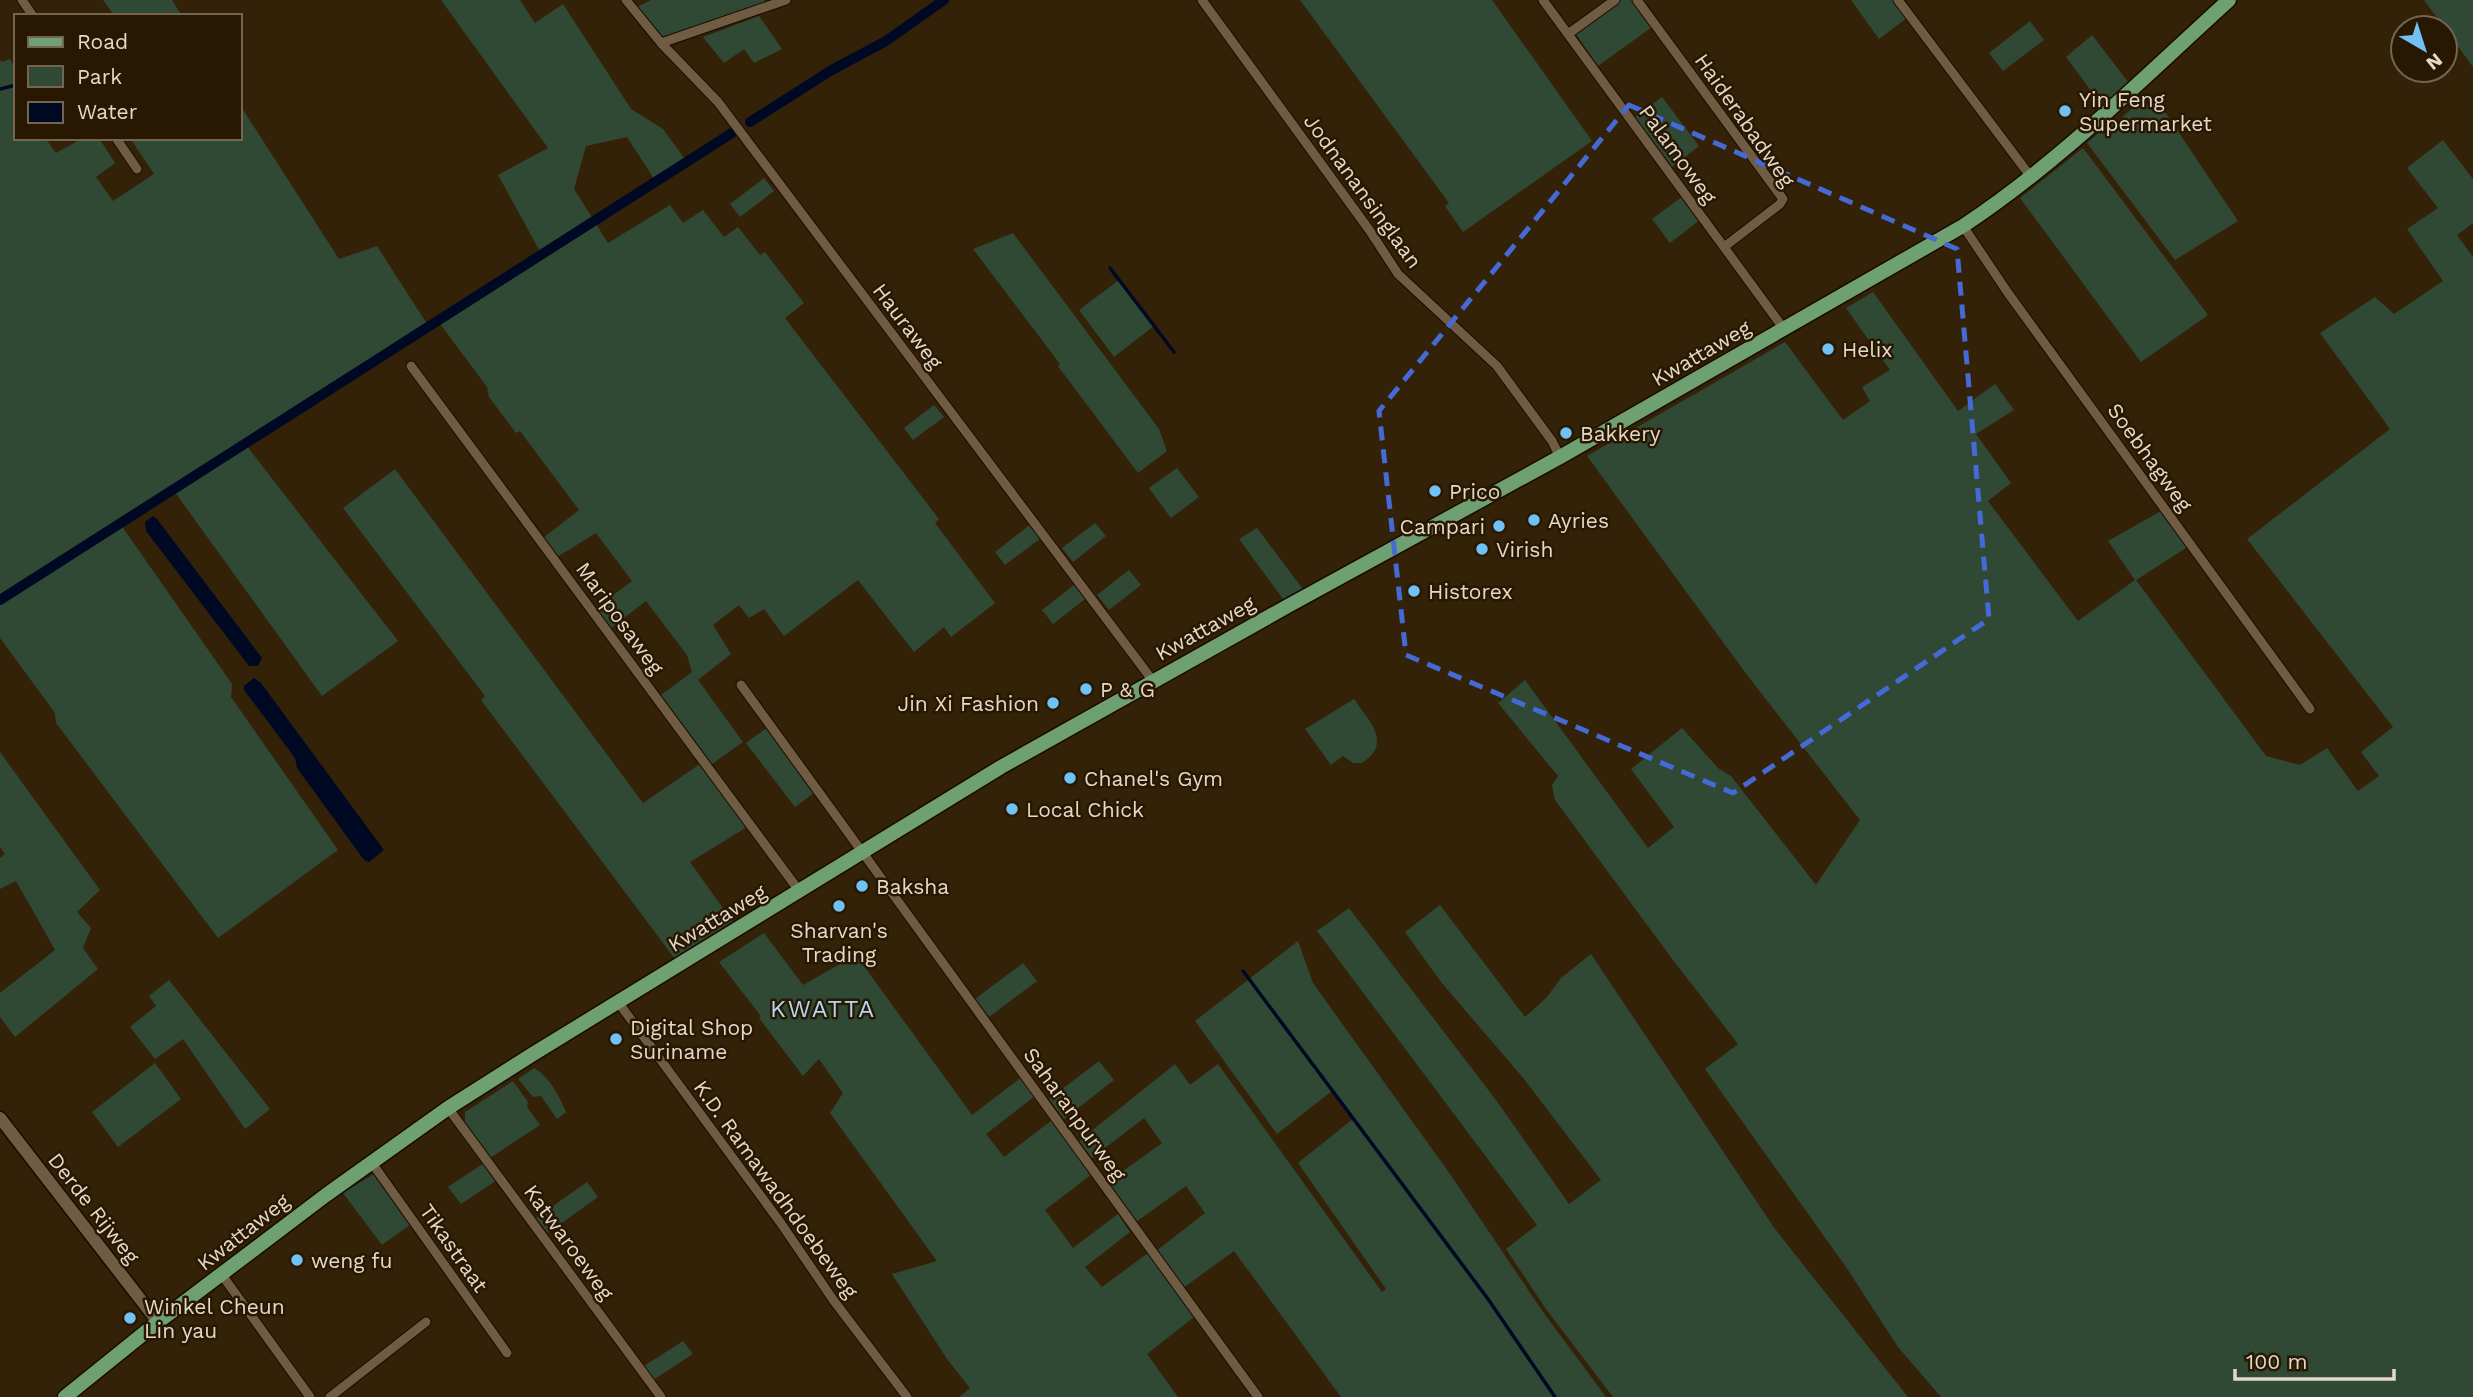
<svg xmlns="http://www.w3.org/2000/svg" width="2473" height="1397" viewBox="0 0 2473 1397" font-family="'Work Sans',sans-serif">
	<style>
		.green { fill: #304935 }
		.water { fill: #000924 }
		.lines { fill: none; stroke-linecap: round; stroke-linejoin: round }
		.stream { stroke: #000924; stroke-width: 3.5 }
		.canal { stroke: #000924; stroke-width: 10 }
		.street-casing { stroke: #1a0a00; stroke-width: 11 }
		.secondary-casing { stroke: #1a0a00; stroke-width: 15 }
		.primary-casing { stroke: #1a0a00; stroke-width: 17 }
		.street { stroke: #6f5c42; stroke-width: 9 }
		.secondary { stroke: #6f5c42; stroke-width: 12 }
		.primary { stroke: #6ea071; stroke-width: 14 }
		.marked { fill: none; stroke: #456ad5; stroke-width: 5; stroke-dasharray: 14 9; stroke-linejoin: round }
		.poi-dot { fill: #70c1f4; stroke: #291801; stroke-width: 2.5 }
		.labels { text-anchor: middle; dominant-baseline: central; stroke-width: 5; stroke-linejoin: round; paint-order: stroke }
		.poi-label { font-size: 21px; fill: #e3d8c9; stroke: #291801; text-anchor: start }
		.street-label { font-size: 21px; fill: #e3d8c9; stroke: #291801 }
		.quarter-label { font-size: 24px; letter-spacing: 2px; fill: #aed9f6; stroke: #291801 }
	</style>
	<rect width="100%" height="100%" fill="#332208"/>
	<path class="green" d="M103 0H172L182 16H115Z
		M441 0H520L535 23 563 4 631 109 663 129 687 162 656 182 627 137 586 146 574 189 608 243 670 205 683 223 703 210 724 237 738 227 760 255 765 252 804 303 785 318 939 519 935 523 995 603 951 637 944 627 914 652 858 580 784 636 764 609 749 618 739 605 713 625 731 654 698 680 743 742 712 764 661 695 692 672 687 655 646 601 611 628 596 608 632 581 596 533 557 557 543 538 579 510 520 431 516 433 489 397 487 387 438 321 542 255 498 175 548 148Z
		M651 0H764L765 2 666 39 662 38 637 7Z
		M1300 0H1492L1592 141 1463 232 1445 206 1449 203Z
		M1620 0H1633L1652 27 1598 66 1576 34Z
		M1851 0H1893L1907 18 1879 39Z
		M2424 0H2473V67Z
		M759 16 782 49 754 63 744 49 724 63 703 37Z
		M2030 21 2044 40 2003 71 1989 53Z
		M2092 35 2132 87 2108 109 2100 103 2066 57Z
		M10 59 16 70V138H45L56 153 83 138H99L115 163 96 177 113 201 154 174 130 138H240V105L339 259 377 246 429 327 246 445 398 641 322 696 174 491 121 525 232 684 231 697 338 850 218 938 56 723 55 713 0 638V60L2 62Z
		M1662 97 1699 146 1672 167 1635 117Z
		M2157 100 2238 221 2175 260 2087 143 2113 120 2116 123 2139 102 2143 106Z
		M2443 140 2473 179V223L2457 235 2473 257V1397H1941L1898 1347 1848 1270 1705 1069 1738 1044 1670 956 1555 800 1552 785 1558 776 1498 703 1525 680 1648 848 1674 827 1631 769 1682 728 1718 768 1731 776 1816 885 1860 820 1747 675 1587 456 1785 342 1843 420 1870 401 1862 387 1890 370 1846 308 1873 292 1958 411 1995 384 2014 410 1976 434 2011 483 1988 501 2078 621 2135 580 2108 541 2163 510 2189 546 2136 580 2266 756 2300 765 2327 748 2358 791 2379 776 2361 752 2393 727 2247 539 2390 429 2320 333 2375 297 2394 314 2443 281 2407 229 2438 208 2407 168Z
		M2083 148 2208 315 2141 362 2020 198Z
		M764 178 774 191 740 217 730 204Z
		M1683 196 1701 219 1670 243 1652 219Z
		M1013 233 1159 429 1167 451 1138 473 1058 366 1060 364 973 249Z
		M1119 280 1154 326 1114 357 1079 310Z
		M934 405 944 417 913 440 904 428Z
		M1177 468 1199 497 1171 518 1149 488Z
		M395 469 643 803 700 764 747 827 690 862 737 928 678 963 481 700 485 696 343 508Z
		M1095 523 1106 536 1073 562 1062 548Z
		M1031 524 1041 538 1005 565 995 552Z
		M1257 528 1305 592 1286 603 1239 539Z
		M1129 570 1141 585 1109 610 1097 595Z
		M1074 585 1085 599 1053 624 1042 610Z
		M1354 699C1369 721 1393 743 1362 763H1353L1343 756 1331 765 1305 729Z
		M768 727 815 792 795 807 746 743Z
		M0 752 100 890 77 912 91 928 83 948 98 969 15 1037 0 1017V993L55 950 16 881 0 889V858L5 854 0 847Z
		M1440 905 1525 1017 1547 997 1561 978 1591 954 1775 1229 1908 1397H1613L1546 1309 1506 1249 1537 1225 1317 931 1349 908 1496 1100 1569 1204 1601 1180 1524 1079 1441 982 1405 932Z
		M764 933 803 985 856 955 972 1115 1022 1077 1035 1096 986 1134 1004 1157 1052 1120 1092 1174 1045 1210 1073 1248 1118 1214 1130 1232 1085 1267 1102 1287 1148 1253 1194 1317 1147 1354 1178 1397H959L970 1388 947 1359 892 1274 937 1261 830 1113 843 1093 819 1059 803 1076 759 1018 761 1016 719 962Z
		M1298 941 1313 983 1450 1174 1543 1312 1606 1397H1341L1234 1251 1183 1288 1156 1251 1205 1213 1186 1186 1136 1222 1108 1182 1162 1143 1144 1118 1092 1158 1079 1141 1175 1064 1190 1085 1218 1064 1382 1292 1386 1289 1298 1163 1353 1119 1332 1091 1277 1134 1195 1021Z
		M1023 963 1037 981 989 1017 975 999Z
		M169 980 270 1109 245 1129 183 1039 155 1059 130 1027 156 1006 149 996Z
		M1099 1061 1114 1080 1064 1119 1049 1099Z
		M155 1063 181 1099 118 1147 92 1112Z
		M534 1068C549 1076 560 1097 566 1112L557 1119 541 1096 533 1097 518 1079Z
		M513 1081 528 1102 527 1107 540 1125 490 1158 465 1125V1112Z
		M484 1163 497 1180 461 1204 448 1187Z
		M374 1174 411 1224 382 1245 343 1193Z
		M587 1182 598 1197 548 1233 536 1218Z
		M683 1341 693 1354 653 1380 644 1366Z"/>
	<path class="water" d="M153 516 157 519 262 658 258 666H249L146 531 145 522Z
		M254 678 261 683 384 850 369 862 364 860 297 768 295 758 244 690V686Z"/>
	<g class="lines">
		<path class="stream" d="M0 89 16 85
			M1110 268 1174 352
			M1243 971 1488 1299 1555 1397"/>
		<path class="canal" d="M750 122 830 71 886 41 944 0
			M0 600 732 133"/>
		<g class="street-casing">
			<path id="street" d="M22 0 33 16
				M626 0 661 43 718 102 1153 681
				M1202 0 1370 231 1398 274 1497 366 1552 441 1560 457
				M1543 0 1784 329
				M1637 0 1783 199 1780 204 1724 247
				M1898 0 2031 177
				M1568 34 1615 0
				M661 43 786 0
				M116 138 137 169
				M1963 226 2008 293 2310 709
				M411 366 800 892
				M741 685 1258 1397
				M618 1002 780 1222 834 1301 907 1397
				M448 1108 661 1397
				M372 1163 507 1353
				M222 1275 310 1397
				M330 1397 426 1322"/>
		</g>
		<g class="secondary-casing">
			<path id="secondary" d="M0 1118 158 1322"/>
		</g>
		<g class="primary-casing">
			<path id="primary" d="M65 1397 158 1322 326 1195 448 1108 533 1054 1001 767 1286 607 1560 457 1963 226C2060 162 2143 78 2229 0"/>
		</g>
		<use href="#street" class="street"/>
		<use href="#secondary" class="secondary"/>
		<use href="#primary" class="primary"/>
	</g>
	<path class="marked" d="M1629 105 1957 249 1989 619 1733 793 1406 655 1379 411Z"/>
	<g class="poi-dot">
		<circle cx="2065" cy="111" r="7"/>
		<circle cx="1828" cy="349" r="7"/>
		<circle cx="1566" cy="433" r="7"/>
		<circle cx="1435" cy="491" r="7"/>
		<circle cx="1534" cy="520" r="7"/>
		<circle cx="1499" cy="526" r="7"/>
		<circle cx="1482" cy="549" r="7"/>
		<circle cx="1414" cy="591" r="7"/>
		<circle cx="1086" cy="689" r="7"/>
		<circle cx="1053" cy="703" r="7"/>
		<circle cx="1070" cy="778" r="7"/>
		<circle cx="1012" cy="809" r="7"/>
		<circle cx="862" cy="886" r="7"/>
		<circle cx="839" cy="906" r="7"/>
		<circle cx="616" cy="1039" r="7"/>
		<circle cx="297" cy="1260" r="7"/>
		<circle cx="130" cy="1318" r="7"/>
	</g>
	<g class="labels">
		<g class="poi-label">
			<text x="2079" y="99">Yin Feng<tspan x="2079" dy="24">Supermarket</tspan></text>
			<text x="1842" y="349">Helix</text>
			<text x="1580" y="433">Bakkery</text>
			<text x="1449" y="491">Prico</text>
			<text x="1548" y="520">Ayries</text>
			<text x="1485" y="526" text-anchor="end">Campari</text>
			<text x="1496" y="549">Virish</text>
			<text x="1428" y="591">Historex</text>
			<text x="1100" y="689">P &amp; G</text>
			<text x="1039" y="703" text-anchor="end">Jin Xi Fashion</text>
			<text x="1084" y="778">Chanel's Gym</text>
			<text x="1026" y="809">Local Chick</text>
			<text x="876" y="886">Baksha</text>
			<text x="839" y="930" text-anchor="middle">Sharvan's<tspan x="839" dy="24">Trading</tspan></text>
			<text x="630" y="1027">Digital Shop<tspan x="630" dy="24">Suriname</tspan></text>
			<text x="311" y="1260">weng fu</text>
			<text x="144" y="1306">Winkel Cheun<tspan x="144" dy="24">Lin yau</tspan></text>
		</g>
		<g class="street-label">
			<text transform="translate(1745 120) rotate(55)">Haiderabadweg</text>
			<text transform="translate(1678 154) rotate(54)">Palamoweg</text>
			<text transform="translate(1363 191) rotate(54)">Jodnanansinglaan</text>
			<text transform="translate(908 326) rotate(53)">Hauraweg</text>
			<text transform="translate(1701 353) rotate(-30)">Kwattaweg</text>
			<text transform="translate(2150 457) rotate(54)">Soebhagweg</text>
			<text transform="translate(620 618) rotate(54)">Mariposaweg</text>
			<text transform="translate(1205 628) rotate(-29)">Kwattaweg</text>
			<text transform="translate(717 918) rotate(-31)">Kwattaweg</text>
			<text transform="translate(1075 1114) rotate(54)">Saharanpurweg</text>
			<text transform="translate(776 1189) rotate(54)">K.D. Ramawadhdoebeweg</text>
			<text transform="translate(94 1208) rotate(52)">Derde Rijweg</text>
			<text transform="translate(243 1232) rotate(-38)">Kwattaweg</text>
			<text transform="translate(569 1242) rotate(54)">Katwaroeweg</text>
			<text transform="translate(454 1248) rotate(55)">Tikastraat</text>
		</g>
		<g class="quarter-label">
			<text x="823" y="1009">KWATTA</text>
		</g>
	</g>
	<rect x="14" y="14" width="228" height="126" fill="#291801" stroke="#736551" stroke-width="2"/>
	<rect x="28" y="37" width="35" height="10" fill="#6ea071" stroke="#736551" stroke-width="2"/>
	<text x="77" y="49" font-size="21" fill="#e3d8c9">Road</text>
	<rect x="28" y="66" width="35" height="21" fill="#304935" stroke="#736551" stroke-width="2"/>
	<text x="77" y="84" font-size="21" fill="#e3d8c9">Park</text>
	<rect x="28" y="102" width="35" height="21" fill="#000924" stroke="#736551" stroke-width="2"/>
	<text x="77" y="119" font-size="21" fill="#e3d8c9">Water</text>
	<g transform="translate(2424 49) rotate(141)"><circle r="33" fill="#291801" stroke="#736551" stroke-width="2"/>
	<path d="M0-5L12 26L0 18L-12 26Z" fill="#70c1f4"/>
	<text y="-10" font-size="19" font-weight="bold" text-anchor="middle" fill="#e3d8c9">N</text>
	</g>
	<path d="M2235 1369v10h159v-10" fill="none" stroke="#e3d8c9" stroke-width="3.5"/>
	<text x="2246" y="1369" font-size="21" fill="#e3d8c9" stroke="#291801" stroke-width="5" paint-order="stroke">100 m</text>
</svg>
